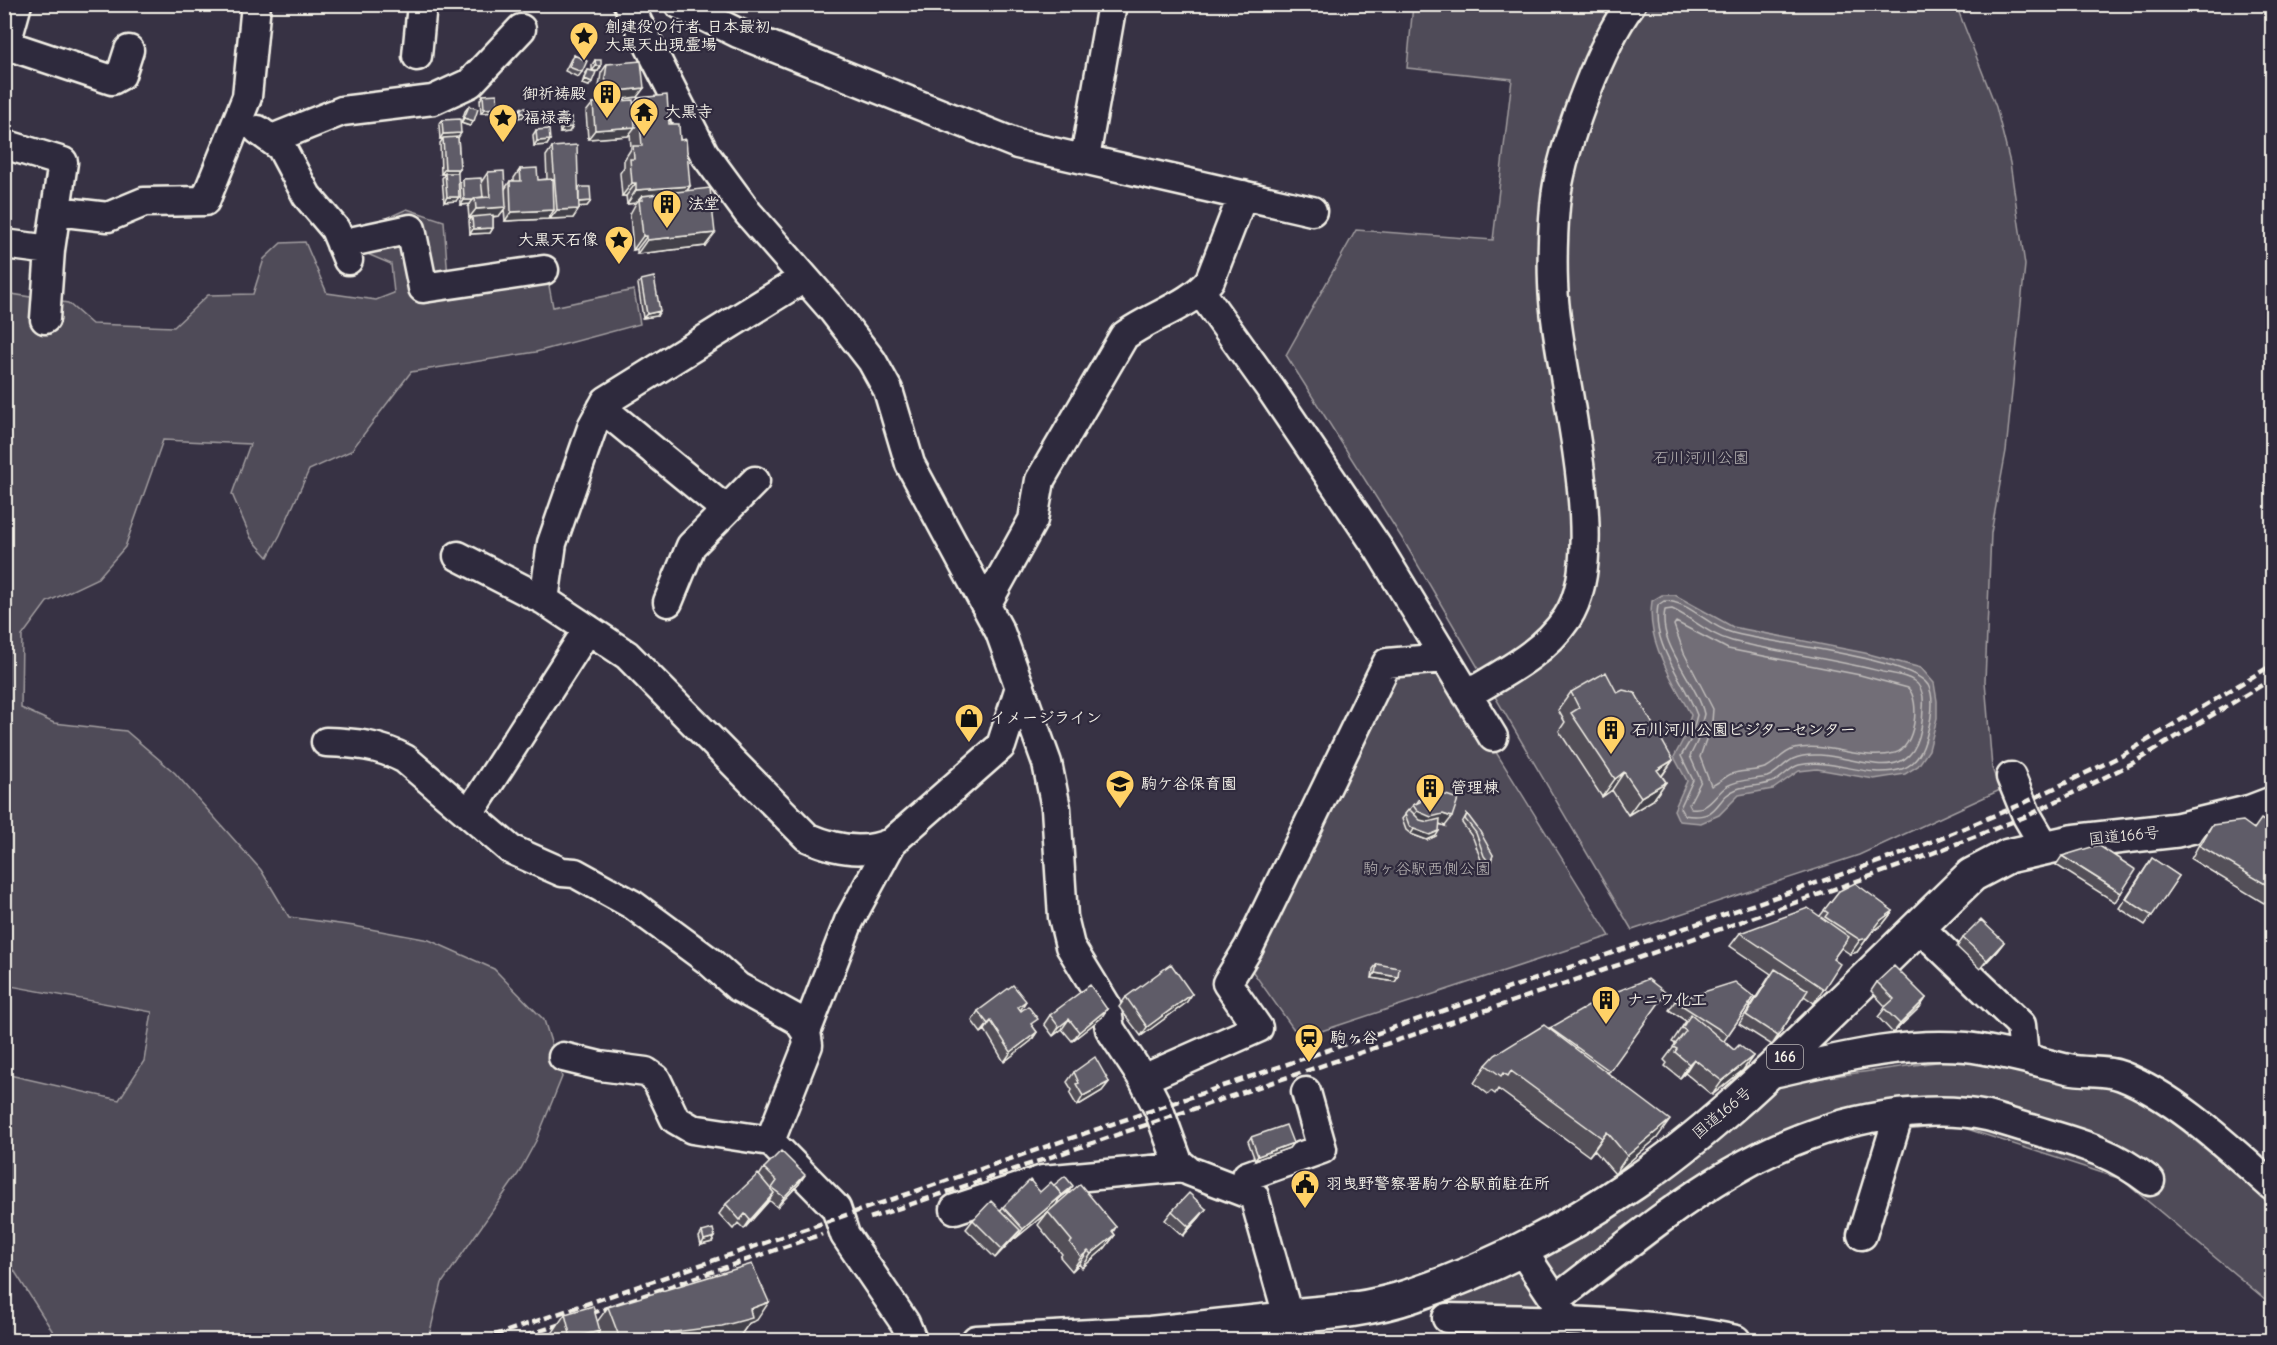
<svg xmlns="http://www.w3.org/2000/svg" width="2277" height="1345" viewBox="0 0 2277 1345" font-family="'Comic Neue','Klee One',sans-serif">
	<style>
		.green { fill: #504b59; stroke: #a29ea0; stroke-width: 1.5 }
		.water { fill: #726e77; stroke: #a6a2a4; stroke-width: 1.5 }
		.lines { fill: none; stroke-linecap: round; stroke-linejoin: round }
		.shore { stroke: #c0bdbb; stroke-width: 1.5 }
		.minor-casing { stroke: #f4f1e8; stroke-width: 33 }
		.highway-casing { stroke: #f4f1e8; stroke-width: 38 }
		.minor { stroke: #2f2a3d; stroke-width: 28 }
		.highway { stroke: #2f2a3d; stroke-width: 33 }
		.rail { stroke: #f4f1e8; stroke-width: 4.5; stroke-dasharray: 9 4.5; stroke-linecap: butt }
		.wall { fill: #524f59; stroke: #f4f1e8; stroke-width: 1.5 }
		.shaded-wall { fill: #424048; stroke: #f4f1e8; stroke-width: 1.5 }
		.building { fill: #5f5c67; stroke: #f4f1e8; stroke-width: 1.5 }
		.labels { text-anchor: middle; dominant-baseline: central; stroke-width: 4.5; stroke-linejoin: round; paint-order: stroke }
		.shield { fill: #2f2a3d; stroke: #b9b5b5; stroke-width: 1.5 }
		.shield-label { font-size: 15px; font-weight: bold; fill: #f4f1e8 }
		.poi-label { font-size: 16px; font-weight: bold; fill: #f4f1e8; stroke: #2f2a3d; text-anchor: start }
		.park-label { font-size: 16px; fill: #bbb7b6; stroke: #2f2a3d }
		.street-label { font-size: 16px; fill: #f4f1e8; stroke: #2f2a3d }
	</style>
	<rect width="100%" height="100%" fill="#373244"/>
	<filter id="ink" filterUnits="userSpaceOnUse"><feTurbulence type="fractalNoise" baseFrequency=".0167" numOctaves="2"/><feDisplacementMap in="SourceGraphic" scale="12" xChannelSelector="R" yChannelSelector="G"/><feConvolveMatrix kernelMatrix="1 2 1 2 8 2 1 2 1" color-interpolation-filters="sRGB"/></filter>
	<g filter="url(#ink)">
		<path class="green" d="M1413 5H1956L1996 107 2010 163 2025 265 2006 451 1991 533 1985 681 1992 768 2000 790 1859 855 1632 930 1405 543 1286 355 1356 230 1493 240 1512 79 1407 68Z
			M407 209 444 221 449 293 547 275 553 307 634 290 640 324 536 352 411 372 351 451 309 470 280 535 268 557 251 538 232 494 250 444 163 440 125 547 98 578 47 602 22 636 21 708 54 723 126 731 175 773 261 870 289 917 354 926 429 940 494 969 544 1020 562 1077 537 1139 518 1174 442 1283 428 1340H58L5 1256V1074L119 1100 144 1061 152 1012 5 985V293L68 303 92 324 174 327 208 295 253 294 264 259 281 243 305 242 327 293 376 300 394 293 391 264 365 253V228Z
			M1445 670 1610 936 1300 1038 1248 965 1389 674Z
			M1980 1056 2125 1084 2272 1203V1305L2121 1179 1955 1125 1788 1142 1572 1307 1448 1303 1446 1299 1776 1084Z"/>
		<path class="water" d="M1662 595H1675L1733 627 1865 653 1921 668 1934 683 1937 701V718L1929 750 1918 766 1905 774 1874 779 1817 769 1799 771 1773 789 1739 795 1719 815 1701 823 1679 821 1674 810 1687 781 1674 757 1684 738 1691 715C1672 679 1646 642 1652 601Z"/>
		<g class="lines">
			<path class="shore" d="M1664 601C1690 601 1708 627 1733 633 1768 643 1912 658 1928 685 1935 698 1931 720 1927 734 1924 748 1917 764 1902 769 1867 780 1833 757 1799 765 1791 767 1784 776 1777 780 1764 787 1750 785 1737 789 1713 798 1722 821 1684 815L1680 808 1693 780 1681 756 1690 741 1697 715C1684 679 1651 646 1658 605Z
				M1672 609C1692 618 1709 635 1732 641 1782 653 1833 659 1883 672 1892 674 1906 675 1914 681 1923 687 1924 699 1923 709 1920 810 1839 738 1793 759 1783 764 1778 773 1767 777 1754 780 1739 779 1727 786 1714 795 1710 811 1691 808L1689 804 1701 781 1690 756 1697 742 1704 714C1697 682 1657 645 1665 610Z
				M1676 622 1728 649 1860 675 1908 688C1921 701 1915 748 1895 753 1861 762 1828 741 1794 749 1783 752 1777 762 1767 767 1756 772 1742 770 1731 774 1724 777 1718 784 1711 786L1700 757 1712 722 1713 709 1684 653 1674 625Z"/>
			<g class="minor-casing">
				<path id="minor" d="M628 4 704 153 748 213 831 308 872 361 888 390 910 464 1000 632 1047 763 1056 808 1063 917 1070 946 1106 1005 1110 1029 1143 1079 1159 1110 1178 1162 1189 1171 1254 1196 1288 1316 1150 1331 976 1340
					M679 4 738 33 1017 144 1312 211
					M4 44 112 80 121 75 129 50
					M4 51 17 4
					M417 56 422 4
					M258 130 281 147 307 196 335 229 348 260
					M272 139 342 111 433 100 470 83 521 29
					M4 144 63 162 50 250 45 319
					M1085 158 1112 4
					M56 211 108 217 144 202 205 201 247 97 256 4
					M4 244 50 250
					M341 244 411 229 423 288 544 270
					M1201 292 1272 391 1380 551 1493 737
					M602 408 726 510
					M458 556 544 600 627 655 807 837C834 849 865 855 892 842
					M544 600 552 543 593 425 606 401 804 278
					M668 602 691 546 755 481
					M986 605 1033 520 1040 480 1124 336C1150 316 1190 306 1210 280L1243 195
					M1467 695C1503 673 1543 654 1567 618 1613 549 1555 367 1553 283 1552 256 1553 211 1558 184 1568 134 1600 45 1631 4
					M326 742C355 743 379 745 405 759L510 849 562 872 575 873 633 905 709 961 738 987 798 1020 806 1032
					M2011 777 2027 816 2046 848
					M469 814 588 629
					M1919 927 2021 1025 2024 1057
					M563 1057 600 1066 646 1072 656 1079 675 1119 692 1129 770 1141 808 1045 806 1032 849 921 892 842 1001 746 1020 687
					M1768 1074C1832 1060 1900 1041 1966 1047 2001 1051 2034 1061 2068 1069 2086 1073 2104 1069 2122 1076 2176 1097 2229 1148 2272 1186
					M1143 1079 1258 1028 1227 983 1249 947 1387 663 1444 658
					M777 1148 836 1208 845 1235 905 1323 912 1340
					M1243 1191 1247 1176 1322 1149 1306 1092
					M955 1209 1043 1180 1184 1167
					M1862 1235 1899 1114
					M1521 1249 1565 1315
					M1555 1300C1658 1222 1751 1136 1883 1116 1917 1111 1953 1109 1987 1116 2002 1120 2016 1125 2031 1129 2078 1143 2110 1150 2150 1181
					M1447 1318C1543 1320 1641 1320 1736 1340"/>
			</g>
			<g class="highway-casing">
				<path id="highway" d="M1288 1340V1316C1330 1313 1373 1309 1413 1295 1491 1269 1567 1229 1634 1183 1703 1136 1764 1078 1823 1020 1873 972 1922 923 1972 875L2008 856 2071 842 2177 830 2251 812 2272 804"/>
			</g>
			<use href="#minor" class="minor"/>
			<use href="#highway" class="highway"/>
			<path class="rail" d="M870 1218 1567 983 1905 864 2027 816 2131 764 2272 679
				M481 1340 1904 853 2022 804 2123 755 2272 665
				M514 1340 822 1234"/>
		</g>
		<path class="wall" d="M574 55 582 72 578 77 565 71 571 59Z
			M595 60 601 66 598 71H593L589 86 582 84 585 74 588 70 592 71V65Z
			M607 64 644 88 637 97 621 99V101L633 105 638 98 669 124 680 140 690 186 687 191 705 246 637 254V249L633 250 630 214 636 203 627 204 626 196H622L620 173 624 167V160L631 149 630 133 628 136 588 139 586 112 593 103 605 102V101H604L599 87 601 73Z
			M483 95 495 112 481 113 480 100Z
			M469 106 470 126 461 123 465 111Z
			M521 108 523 117 517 118V113Z
			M510 109 515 114 512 119H507V114Z
			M562 118 572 127 569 132 560 133 559 123Z
			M442 120 458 137 460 169 457 173 456 201 444 202 442 178 445 174H441L440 143 443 139H440L439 125Z
			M536 130 550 140 547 145 534 146 533 135Z
			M552 147 579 187 591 201 587 206 579 207V209L573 218 550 219V216L548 219 505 221 504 209 499 216 493 217V228L490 233 470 234 469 221 471 218H469L468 207 470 204 461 205 460 183 463 179 482 181 488 172 505 189 510 181H514V178L520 169 538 180 547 179 546 156Z
			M641 280 657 316 643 318 638 284Z
			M1571 692 1617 693 1673 760 1662 776 1666 782 1653 800 1628 815 1612 790 1602 797 1559 731 1565 722 1558 710Z
			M1424 792 1445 826 1440 824 1436 836 1427 840 1411 834 1406 830 1402 819 1413 805 1417 803Z
			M1467 814 1493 855 1488 865 1485 866 1481 860 1473 838 1462 823Z
			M2212 825 2254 828 2272 826V908L2191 859 2202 839Z
			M2062 856 2121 893 2115 902 2056 865Z
			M2152 858 2179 876 2145 925 2119 908Z
			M1839 891 1893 911 1883 924 1871 933 1857 952 1850 954 1841 948 1833 959 1824 989 1814 1003 1804 996 1772 1045 1739 1024 1771 974 1730 946 1740 933 1820 916Z
			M1963 938 2004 942 1997 951 1980 969 1957 947Z
			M1377 964 1398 977 1395 982 1372 978 1373 969Z
			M1877 982 1926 998 1920 1007 1893 1033 1878 1017 1886 1007 1871 991Z
			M1666 993 1608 1073 1657 1138 1615 1174 1594 1150 1589 1156 1498 1089 1495 1094 1491 1091 1488 1094 1474 1083 1486 1065 1549 1028Z
			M1192 994 1186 1003 1141 1036 1119 1007 1126 997Z
			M1754 997 1724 1041 1734 1050 1753 1056 1743 1070 1712 1095 1685 1073 1680 1078 1665 1066 1667 1063 1664 1060 1676 1044 1672 1042 1686 1021 1669 1010 1675 1001Z
			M1107 1009 1101 1018 1072 1041 1062 1029 1053 1036 1044 1024 1050 1015Z
			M1020 1010 1037 1032 1031 1041 1004 1062 985 1030 981 1033 972 1021 978 1011Z
			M1074 1072 1109 1082 1102 1091 1077 1106 1070 1094 1072 1090 1067 1082Z
			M1251 1137 1293 1143 1289 1148 1255 1160 1248 1141Z
			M764 1168 799 1184 777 1207 769 1200 744 1229 738 1223 733 1229 719 1214 726 1204 759 1176Z
			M1069 1191 1059 1199 1056 1205 1016 1238 1015 1237 995 1258 966 1229 973 1220 1000 1211 1003 1207 1040 1192Z
			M1206 1209 1199 1218 1183 1236 1165 1220 1172 1211Z
			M1048 1212 1116 1227 1113 1232 1115 1235 1105 1248 1082 1268 1079 1264 1072 1271 1060 1257 1062 1254 1038 1225Z
			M702 1232 712 1242 701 1245 699 1237Z
			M608 1307 757 1320 749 1323 740 1336 722 1341H601L598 1333 593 1341H547L565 1314 597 1322Z"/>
		<path class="shaded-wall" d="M596 66H601L598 71H592Z
			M585 79 592 82 589 86 582 84Z
			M644 88 637 97 609 101 608 97 605 101H604L610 92Z
			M498 108 495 112 481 113 484 109Z
			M521 113H526L523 117 517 118Z
			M510 114H515L512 119H507Z
			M464 118 474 121 470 126 461 123Z
			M572 127 569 132 560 133 563 128Z
			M635 127 628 136 588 139 595 130Z
			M461 133 458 138 440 139 443 134Z
			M550 140 547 145 534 146 537 141Z
			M445 169H460L457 173 441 174Z
			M632 183H636L626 196H622Z
			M690 186 680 200H643L642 196 636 203 627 204 636 190Z
			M447 197H459L456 201 444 202Z
			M464 200H473L470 204 461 205Z
			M591 201 587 206 574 207 577 202Z
			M506 207 499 216 469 218 476 209Z
			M579 209 573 218 550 219 557 210Z
			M554 210 548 219 505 221 511 212Z
			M493 228 490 233 470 234 473 229Z
			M715 233 705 246 637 254 647 240Z
			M643 236H647L637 249 633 250Z
			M660 311 657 316 643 318 647 314Z
			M1673 760 1660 778 1657 770Z
			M1624 772 1612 790 1602 797 1615 779Z
			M1666 782 1653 800 1628 815 1641 797Z
			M1417 811 1443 814 1452 817 1445 826 1437 823 1410 820Z
			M1414 829 1439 831 1436 836 1427 840 1411 834Z
			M1488 861H1491L1488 865 1485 866Z
			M1893 911 1883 924 1871 933 1857 952 1850 954 1860 940 1881 920Z
			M2004 942 1997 951 1980 969 1987 960Z
			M1375 973 1398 977 1395 982 1372 978Z
			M1192 994 1186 1003 1141 1036 1147 1027Z
			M1926 998 1920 1007 1893 1033 1900 1024Z
			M1026 1001 1020 1011 1018 1007Z
			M1107 1009 1101 1018 1072 1041 1079 1032Z
			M1069 1019 1062 1029 1053 1036 1059 1027Z
			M991 1021 985 1030 981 1033 988 1024Z
			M1037 1032 1031 1041 1004 1062 1011 1052Z
			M1753 1056 1743 1070 1712 1095 1722 1081Z
			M1694 1059 1685 1073 1680 1078 1689 1064Z
			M1109 1082 1102 1091 1077 1106 1083 1096Z
			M1670 1120 1657 1138 1615 1174 1627 1156Z
			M1607 1132 1594 1150 1589 1156 1602 1138Z
			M1293 1143 1289 1148 1255 1160 1258 1156Z
			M805 1175 799 1184 777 1207 784 1197Z
			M1073 1186 1069 1191 1059 1199 1056 1205 1016 1238 1023 1229Z
			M774 1193 768 1202 744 1229 750 1220Z
			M1206 1209 1199 1218 1183 1236 1189 1227Z
			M1020 1230 1013 1239 995 1258 1002 1249Z
			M1115 1235 1105 1248 1082 1268 1091 1254Z
			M715 1237 712 1242 701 1245 704 1240Z
			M1088 1251 1079 1264 1072 1271 1081 1257Z
			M769 1302 757 1320 749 1323 740 1336 722 1341H619L620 1339 750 1309Z
			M600 1331 593 1341H570L571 1338Z"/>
		<path class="building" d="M574 55 587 61 582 72 569 67Z
			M595 60H601V66H596Z
			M641 61 644 88 610 92 605 78 607 64Z
			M588 70 596 72 592 82 585 79Z
			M497 94 498 108 484 109 483 95Z
			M621 95V101L609 102 608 97Z
			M667 95 669 124H679L680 140 686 139 690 186 636 190V183H632L630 159H634L633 146H642L638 98Z
			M633 100 635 127 595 130 593 103Z
			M469 106 478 109 474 121 464 118Z
			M521 108H526V113H521Z
			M510 109H515V114H510Z
			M572 117V127L563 128 562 118Z
			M460 119 461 133 443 134 442 120Z
			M549 129 550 140 537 141 536 130Z
			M458 137 460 169H445L443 138Z
			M577 145 579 209 557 210 552 147Z
			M537 168 538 180 553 179 554 210 511 212 510 181H521L520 169Z
			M504 171 506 207 476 209 475 198 490 197 488 172Z
			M445 173H458L459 197H447Z
			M481 178 483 197 475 198 473 200H464L463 179Z
			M579 187H590L591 201 579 202Z
			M710 188 715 233 647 240V236H643L639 200H643L642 196Z
			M493 215V228L473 229 472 217Z
			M654 277 660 311 647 314 641 280Z
			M1606 672 1617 693 1623 690 1635 693 1673 760 1657 770 1666 782 1641 797 1624 772 1615 779 1571 713 1579 708 1571 692Z
			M1431 790 1458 799 1452 817 1443 814 1431 817 1417 811 1413 805 1420 802 1424 792Z
			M1409 809 1420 820 1428 822 1440 819 1439 831 1430 835 1414 829 1409 825 1405 814Z
			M1467 814 1479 830 1493 855 1491 861H1488L1484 856 1476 833 1465 819Z
			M2261 819 2272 826V888L2200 846 2212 825 2243 821 2254 829Z
			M2098 845 2136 870 2121 893 2062 856Z
			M2152 858 2179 876 2152 916 2126 899Z
			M1855 883 1893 911 1881 920 1867 938 1860 940 1825 917 1828 913 1824 910 1839 891Z
			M1808 908 1849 937 1833 959 1840 964 1824 989 1740 933Z
			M1981 920 2004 942 1987 960 1963 938Z
			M1171 964 1192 994 1147 1027 1126 997Z
			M1377 964 1399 968 1398 977 1375 973Z
			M1894 966 1926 998 1900 1024 1884 1008 1894 999 1877 982Z
			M1775 969 1808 990 1778 1036 1746 1015Z
			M1648 979 1666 993 1610 1071 1550 1028 1608 995Z
			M1735 982 1754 997 1728 1035 1675 1001Z
			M1013 985 1026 1001 1018 1007 1021 1011 1028 1006 1038 1019 1031 1024 1037 1032 1011 1052 991 1021 988 1024 978 1011Z
			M1090 985 1107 1009 1079 1032 1069 1019 1059 1027 1050 1015Z
			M1691 1014 1734 1050 1739 1045 1753 1056 1722 1081 1694 1059 1689 1064 1675 1052 1677 1049 1673 1047 1686 1031 1682 1028Z
			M1544 1025 1670 1120 1627 1156 1607 1132 1602 1138 1511 1071 1508 1076 1503 1073 1501 1076 1486 1065 1495 1055Z
			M1095 1057 1109 1082 1083 1096 1076 1084 1079 1083 1074 1072Z
			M1286 1125 1293 1143 1258 1156 1251 1137Z
			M781 1151 805 1175 784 1197 772 1188 777 1181 764 1168Z
			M758 1174 774 1193 750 1220 745 1214 740 1220 726 1204Z
			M1065 1176 1073 1186 1062 1195 1054 1185Z
			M1030 1180 1040 1192 1051 1182 1062 1195 1023 1229 1003 1207Z
			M1080 1184 1116 1227 1112 1231 1115 1235 1091 1254 1088 1251 1081 1257 1070 1243 1072 1241 1048 1212Z
			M1189 1193 1206 1209 1189 1227 1172 1211Z
			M991 1201 1020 1230 1002 1249 973 1220Z
			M713 1229 715 1237 704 1240 702 1232Z
			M752 1264 769 1302 750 1309 752 1318 722 1326 620 1339 608 1307Z
			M593 1306 600 1331 571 1338 565 1314Z"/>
	</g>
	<defs>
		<g id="sight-pin" transform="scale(1.5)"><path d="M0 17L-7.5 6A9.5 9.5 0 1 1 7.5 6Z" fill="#ffd166" stroke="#2f2a3d"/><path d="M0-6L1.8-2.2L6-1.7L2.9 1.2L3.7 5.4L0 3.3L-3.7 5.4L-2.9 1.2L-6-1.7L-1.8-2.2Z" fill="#111"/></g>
		<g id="building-pin" transform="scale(1.5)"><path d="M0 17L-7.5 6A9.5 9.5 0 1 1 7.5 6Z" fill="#ffd166" stroke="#2f2a3d"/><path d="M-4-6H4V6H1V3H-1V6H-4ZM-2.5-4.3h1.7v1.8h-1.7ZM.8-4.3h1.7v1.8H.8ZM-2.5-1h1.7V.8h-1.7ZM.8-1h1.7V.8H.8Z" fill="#111"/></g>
		<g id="temple-pin" transform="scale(1.5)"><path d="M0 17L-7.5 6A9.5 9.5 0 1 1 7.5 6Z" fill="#ffd166" stroke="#2f2a3d"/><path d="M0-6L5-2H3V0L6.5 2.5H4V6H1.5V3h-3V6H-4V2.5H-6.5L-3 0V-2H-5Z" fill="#111"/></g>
		<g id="shop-pin" transform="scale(1.5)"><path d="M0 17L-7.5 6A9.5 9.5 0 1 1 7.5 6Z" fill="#ffd166" stroke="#2f2a3d"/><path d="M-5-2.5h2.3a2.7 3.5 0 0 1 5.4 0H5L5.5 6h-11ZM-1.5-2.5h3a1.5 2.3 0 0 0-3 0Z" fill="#111"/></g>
		<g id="school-pin" transform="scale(1.5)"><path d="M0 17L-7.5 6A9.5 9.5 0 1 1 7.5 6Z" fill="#ffd166" stroke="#2f2a3d"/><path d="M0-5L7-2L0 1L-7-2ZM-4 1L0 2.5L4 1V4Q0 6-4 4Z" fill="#111"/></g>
		<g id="station-pin" transform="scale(1.5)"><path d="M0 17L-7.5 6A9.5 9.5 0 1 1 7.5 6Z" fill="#ffd166" stroke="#2f2a3d"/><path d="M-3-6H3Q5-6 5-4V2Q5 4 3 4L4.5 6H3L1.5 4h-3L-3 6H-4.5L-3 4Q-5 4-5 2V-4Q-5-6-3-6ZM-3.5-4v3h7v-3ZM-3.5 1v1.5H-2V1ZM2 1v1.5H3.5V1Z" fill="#111"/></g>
		<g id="civic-pin" transform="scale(1.5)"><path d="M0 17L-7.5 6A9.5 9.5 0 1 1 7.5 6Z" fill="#ffd166" stroke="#2f2a3d"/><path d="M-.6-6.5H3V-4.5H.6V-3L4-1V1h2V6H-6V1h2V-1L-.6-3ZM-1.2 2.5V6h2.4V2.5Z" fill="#111"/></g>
	</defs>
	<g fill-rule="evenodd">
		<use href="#sight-pin" x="584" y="36"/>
		<use href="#building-pin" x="607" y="94"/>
		<use href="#temple-pin" x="644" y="112"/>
		<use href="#sight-pin" x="503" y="118"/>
		<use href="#building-pin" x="667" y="204"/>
		<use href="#sight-pin" x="619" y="240"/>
		<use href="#shop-pin" x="969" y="718"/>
		<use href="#building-pin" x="1611" y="730"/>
		<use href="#school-pin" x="1120" y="784"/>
		<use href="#building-pin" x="1430" y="788"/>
		<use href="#building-pin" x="1606" y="1000"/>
		<use href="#station-pin" x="1309" y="1038"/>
		<use href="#civic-pin" x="1305" y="1184"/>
	</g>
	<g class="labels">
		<rect class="shield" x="1767" y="1045" width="36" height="24" rx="4.5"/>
		<g class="shield-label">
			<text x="1785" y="1057">166</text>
		</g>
		<g class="poi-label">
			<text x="605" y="27">創建役の行者 日本最初<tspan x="605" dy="18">大黒天出現霊場</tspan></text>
			<text x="586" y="94" text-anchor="end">御祈祷殿</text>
			<text x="665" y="112">大黒寺</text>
			<text x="524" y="118">福禄壽</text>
			<text x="688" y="204">法堂</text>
			<text x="598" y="240" text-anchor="end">大黒天石像</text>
			<text x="990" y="718">イメージライン</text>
			<text x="1632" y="730">石川河川公園ビジターセンター</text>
			<text x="1141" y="784">駒ケ谷保育園</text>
			<text x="1451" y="788">管理棟</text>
			<text x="1627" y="1000">ナニワ化工</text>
			<text x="1330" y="1038">駒ヶ谷</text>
			<text x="1326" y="1184">羽曳野警察署駒ケ谷駅前駐在所</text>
		</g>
		<g class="park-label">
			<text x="1701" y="458">石川河川公園</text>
			<text x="1427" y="869">駒ヶ谷駅西側公園</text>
		</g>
		<g class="street-label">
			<text transform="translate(2124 836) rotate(-6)">国道166号</text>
			<text transform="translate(1722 1113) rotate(-40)">国道166号</text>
		</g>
	</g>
	<rect width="2277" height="1345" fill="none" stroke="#2f2a3d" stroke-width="24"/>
	<rect x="12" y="12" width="2253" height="1321" fill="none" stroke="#f4f1e8" stroke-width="2" filter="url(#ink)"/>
</svg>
